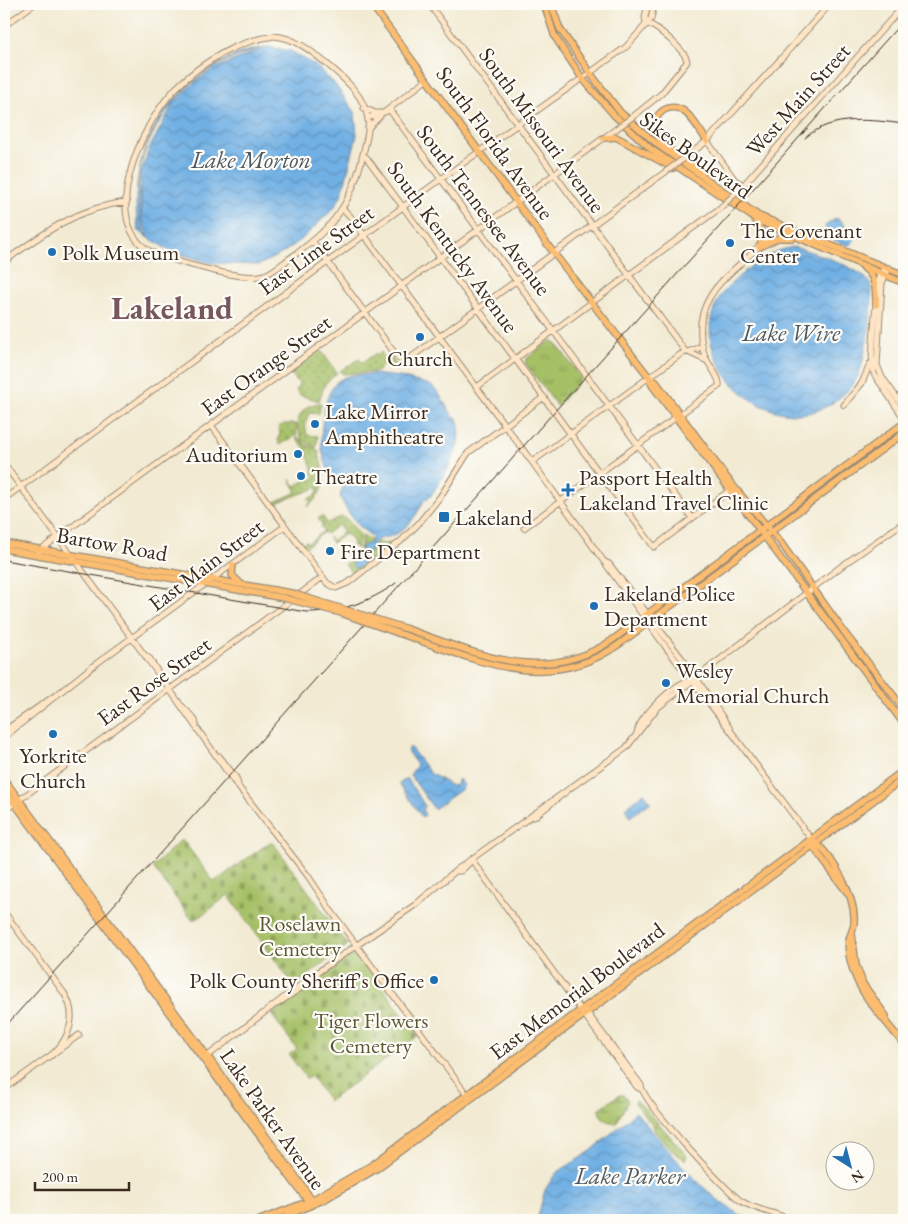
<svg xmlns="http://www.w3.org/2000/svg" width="908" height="1224" viewBox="0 0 908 1224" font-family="'EB Garamond',serif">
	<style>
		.grass { fill: url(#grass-dots); stroke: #707542 }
		.wetland { fill: url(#wetland-marsh); stroke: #707542 }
		.cemetery { fill: url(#cemetery-stones); stroke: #707542 }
		.park { fill: url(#park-tufts); stroke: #707542 }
		.water { fill: url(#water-waves); stroke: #566d81 }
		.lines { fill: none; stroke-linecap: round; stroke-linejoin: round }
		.secondary-casing { stroke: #968a78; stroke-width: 7 }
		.primary-casing { stroke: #968a78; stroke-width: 8 }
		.secondary { stroke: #fee5c5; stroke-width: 5 }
		.primary { stroke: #fcbd6f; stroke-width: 5.5 }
		.rail { stroke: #3b2a1e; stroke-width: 1 }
		.secondary-bridge-casing { stroke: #968a78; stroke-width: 7; stroke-linecap: butt }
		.primary-bridge-casing { stroke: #968a78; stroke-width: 8; stroke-linecap: butt }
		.secondary-bridge { stroke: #fee5c5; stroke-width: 5 }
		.primary-bridge { stroke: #fcbd6f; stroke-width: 5.5 }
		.poi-dot { fill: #1f6fb2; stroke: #fdfcf7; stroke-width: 2 }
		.labels { text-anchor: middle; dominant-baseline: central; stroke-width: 4.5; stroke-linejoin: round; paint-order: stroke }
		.street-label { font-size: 22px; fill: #3b2a1e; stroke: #fdfcf7 }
		.poi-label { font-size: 22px; fill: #3b2a1e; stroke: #fdfcf7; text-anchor: start }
		.park-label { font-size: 22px; fill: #5b5734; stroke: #fdfcf7 }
		.water-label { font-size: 24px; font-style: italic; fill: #4e5963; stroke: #fdfcf7 }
		.town-label { font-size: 32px; font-weight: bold; fill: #76575e; stroke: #fdfcf7 }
	</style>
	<defs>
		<pattern id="grass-dots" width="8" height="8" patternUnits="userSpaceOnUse" patternTransform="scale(1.25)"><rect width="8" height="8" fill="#a6c066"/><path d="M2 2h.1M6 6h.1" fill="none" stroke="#889c53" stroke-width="1.8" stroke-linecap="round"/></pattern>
		<pattern id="wetland-marsh" width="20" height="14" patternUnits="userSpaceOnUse" patternTransform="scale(1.25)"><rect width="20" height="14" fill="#a6c066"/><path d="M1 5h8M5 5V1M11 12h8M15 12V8" fill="none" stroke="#889c53"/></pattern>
		<pattern id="cemetery-stones" width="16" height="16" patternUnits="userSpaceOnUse" patternTransform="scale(1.25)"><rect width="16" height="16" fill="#a6c066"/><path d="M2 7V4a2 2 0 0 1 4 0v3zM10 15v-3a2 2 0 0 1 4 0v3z" fill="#889c53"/></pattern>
		<pattern id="park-tufts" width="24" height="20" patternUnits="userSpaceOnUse" patternTransform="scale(1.25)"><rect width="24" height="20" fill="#a6c066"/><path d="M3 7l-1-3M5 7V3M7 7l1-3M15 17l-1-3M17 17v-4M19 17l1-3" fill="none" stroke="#889c53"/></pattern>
		<pattern id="water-waves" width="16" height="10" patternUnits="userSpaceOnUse" patternTransform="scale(1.25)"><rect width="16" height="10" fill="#71b0e4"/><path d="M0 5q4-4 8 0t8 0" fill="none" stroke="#5e8fb8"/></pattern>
	</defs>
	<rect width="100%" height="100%" fill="#fdfcf7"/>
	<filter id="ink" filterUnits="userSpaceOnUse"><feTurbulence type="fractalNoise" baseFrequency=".02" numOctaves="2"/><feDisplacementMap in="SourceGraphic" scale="10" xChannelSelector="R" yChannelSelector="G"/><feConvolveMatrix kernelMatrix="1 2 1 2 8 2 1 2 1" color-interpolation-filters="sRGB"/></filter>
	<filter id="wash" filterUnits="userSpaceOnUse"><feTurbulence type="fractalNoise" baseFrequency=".0096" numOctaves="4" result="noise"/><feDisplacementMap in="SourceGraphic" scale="20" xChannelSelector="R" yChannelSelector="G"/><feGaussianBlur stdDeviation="1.12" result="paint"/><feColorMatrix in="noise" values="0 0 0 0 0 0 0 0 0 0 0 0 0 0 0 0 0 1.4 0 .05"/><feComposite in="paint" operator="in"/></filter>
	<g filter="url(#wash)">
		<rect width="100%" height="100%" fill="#f2ead2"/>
		<path class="grass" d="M320 349 337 373 325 384 319 401 300 395 296 390 299 384 290 372Z
			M381 352 385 359 392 358 396 365 391 367 382 366 377 372 343 374 340 371 359 359 361 362 365 361 376 353 377 355Z
			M321 403 319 414 309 413 305 424 307 435 318 436 316 448 302 440 297 424C300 411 308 403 321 403Z
			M285 424H296L297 435 280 445 278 441 280 432 278 427Z
			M298 437 306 445 318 450C324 475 330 488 307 507L311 502 308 499 316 495 319 487 276 503 286 517 285 521 272 503 297 492 290 479 295 486 308 479H315C310 466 308 446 296 439Z
			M322 516 326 521 325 524 341 517 346 518 361 536 356 549 354 545 352 546 353 543 346 533 332 543 329 537 332 541 344 532 338 525 326 534 324 532 305 548 302 544 306 541 308 543 324 531 321 526 323 525 318 519Z
			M363 536 373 541 361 548 360 556 353 562 357 569 376 542 384 544 396 541 355 573 352 574 345 564 357 556Z"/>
		<path class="wetland" d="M619 1095H624L628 1101 616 1124C608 1121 599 1119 599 1109Z
			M636 1100C640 1102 681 1148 687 1156L685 1160 671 1150 654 1131V1127L635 1103Z"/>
		<path class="cemetery" d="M182 839 214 882 270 842 273 843 348 945 294 986 228 895 200 917 192 920 153 867Z
			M355 953 358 954 418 1036 329 1101 311 1076 307 1079 289 1055 297 1049 271 1014Z"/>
		<path class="park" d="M551 340 554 341 582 378 557 406 525 363 526 359Z"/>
		<path class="water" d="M267 47 291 51 316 66 334 83 355 112 357 135 342 194 334 208 301 240 281 254 259 265 210 263 170 251 149 238 142 220 140 175 149 149 173 104 195 82 215 68Z
			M261 48C245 54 229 58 214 67 179 87 145 133 139 174 137 183 140 192 140 201 140 215 140 225 148 238L138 230C129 166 151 109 205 72 222 60 240 51 261 48Z
			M836 218 841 221 855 240 848 246 828 238 825 226Z
			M793 247C809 250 865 269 870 284 876 300 865 357 859 374 855 385 844 395 834 402 766 450 662 343 735 280 753 264 769 251 793 247Z
			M372 374 400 377 430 385 437 391 454 418H457C467 445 443 476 430 497L424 500C419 512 407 531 392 536 387 538 382 537 377 540 367 548 367 565 355 569L352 564 360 556 362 546 370 543 373 537C359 529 345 510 340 496L343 487 339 483 333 482C329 472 324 461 322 450 320 432 323 388 341 379 350 374 362 375 372 374Z
			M410 747 430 773 452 786 456 785 459 779 464 785 462 789 434 809 410 775 417 765 407 751Z
			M407 778 425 806 423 810 425 815 422 817 399 784Z
			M644 793 651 802 630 817 625 808Z
			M636 1112C663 1144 711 1205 751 1220H537L545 1190 556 1173 591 1151Z"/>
	</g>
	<g filter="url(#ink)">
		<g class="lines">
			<g class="secondary-casing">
				<path id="secondary" d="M429 4 685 351
					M646 23 645 17 648 4
					M4 26 34 4
					M274 36C296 38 311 51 327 64 345 79 365 96 368 120 370 129 366 141 364 150 353 201 335 227 293 256 284 262 274 272 264 275 245 282 182 263 161 256 91 233 141 123 176 88 202 62 237 41 274 36Z
					M364 108 375 113H381
					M389 109 692 518
					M635 115 661 94 687 62C687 52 657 26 646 23
					M368 118 385 112 426 80
					M368 128 380 116
					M707 141 735 180 743 185
					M690 154 707 141 830 4
					M362 157H366L372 165 654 547 730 490
					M738 191 904 5
					M343 209 350 216 532 462 665 646 730 730 811 839
					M313 242 399 359 406 361 664 173
					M4 262C42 234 78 207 127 202
					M889 268 882 283 877 365 882 377 904 408
					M877 293 879 277 883 270
					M876 301 872 356 874 374 904 418
					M688 352 705 360
					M477 387 720 208
					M844 405 862 383 870 364
					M211 425 327 583 336 588 348 583 401 541 418 524 440 497 468 453 544 397
					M532 462 681 354 702 347
					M4 464 168 687 233 780 308 876 328 906
					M4 499 441 179 626 47 651 19 654 4
					M524 528 719 386C721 378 708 365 705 356 701 345 700 333 701 322 708 275 755 263 774 225
					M39 551 616 129
					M605 562 609 564 693 673 730 729
					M146 656 150 659 157 671
					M183 707 195 720 196 725
					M4 731 56 695
					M637 733C640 716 675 682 692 680
					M4 737 93 666 285 526
					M219 756 236 778 238 784
					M4 811 323 577
					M534 817 568 790
					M472 860 637 1087 641 1089
					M457 871H461L472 860
					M326 904 470 1099
					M4 912 64 993C78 1015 70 1038 52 1055
					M277 1004 314 979 317 974
					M585 1010 641 1085C642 1102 724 1189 741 1201 757 1211 775 1212 791 1220
					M205 1058 312 976 415 905 459 868 626 748 657 708 843 565 904 522
					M4 1089 79 1035"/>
			</g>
			<g class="primary-casing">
				<path id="primary" d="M371 4 553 252 649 377 656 382 730 482 781 543 847 636 904 709
					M544 4 555 37 582 78 614 115 651 149 757 220 904 283
					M551 4 560 29 590 73 620 112 658 145 759 216 904 275
					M603 138 616 137 673 168
					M702 173C688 162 666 150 657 135 648 121 664 102 680 109 691 114 700 131 707 141
					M756 222 763 234 760 247
					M759 247 778 238H792
					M864 268C876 277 876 290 876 305
					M649 377 652 385 904 724
					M4 543 291 593
					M4 549 284 598
					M233 565 232 575 240 583
					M404 628C475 652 541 687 611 641L904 423
					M398 633C472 658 545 696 618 645L904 433
					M4 779 304 1188 313 1203
					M4 789 310 1204
					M815 842C833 857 856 897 854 922 854 929 850 934 849 940 847 949 850 961 853 970 862 999 887 1021 904 1045
					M811 844 847 892
					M852 934 856 965 863 984 886 1016V1020
					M260 1220 312 1200 372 1165 904 770
					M277 1220 325 1199 376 1169 904 778"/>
			</g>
			<use href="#secondary" class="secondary"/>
			<use href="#primary" class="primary"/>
			<path class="rail" d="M805 138C832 114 872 120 904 124
				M4 560 306 612C339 612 369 603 396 583
				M4 1028 904 20"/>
			<g class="secondary-bridge-casing">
				<path id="secondary-bridge" d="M616 129 635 115
					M664 173 690 154
					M720 208 738 191"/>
			</g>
			<g class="primary-bridge-casing">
				<path id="primary-bridge" d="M291 593 404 628
					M284 598 341 613 398 633"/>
			</g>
			<use href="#secondary-bridge" class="secondary-bridge"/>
			<use href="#primary-bridge" class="primary-bridge"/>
		</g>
	</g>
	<g class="poi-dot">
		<circle cx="730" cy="243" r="5"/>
		<circle cx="52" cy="252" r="5"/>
		<circle cx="420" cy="337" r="5"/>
		<circle cx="315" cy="424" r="5"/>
		<circle cx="298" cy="454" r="5"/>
		<circle cx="301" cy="476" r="5"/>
		<path d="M565.5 482.5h5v5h5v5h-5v5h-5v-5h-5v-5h5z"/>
		<rect x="438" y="511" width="12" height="12" rx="2.5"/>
		<circle cx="330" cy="551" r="5"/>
		<circle cx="594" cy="606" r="5"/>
		<circle cx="666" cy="683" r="5"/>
		<circle cx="53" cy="734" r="5"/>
		<circle cx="434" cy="980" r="5"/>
	</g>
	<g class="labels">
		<g class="street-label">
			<text transform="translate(798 100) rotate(-48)">West Main Street</text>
			<text transform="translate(542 130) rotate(54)">South Missouri Avenue</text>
			<text transform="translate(495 143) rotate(54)">South Florida Avenue</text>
			<text transform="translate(696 155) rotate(36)">Sikes Boulevard</text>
			<text transform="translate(484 210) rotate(53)">South Tennessee Avenue</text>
			<text transform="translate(453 247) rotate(54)">South Kentucky Avenue</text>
			<text transform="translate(316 250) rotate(-36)">East Lime Street</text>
			<text transform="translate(266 365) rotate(-36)">East Orange Street</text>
			<text transform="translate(112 544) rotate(10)">Bartow Road</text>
			<text transform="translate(206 565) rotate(-37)">East Main Street</text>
			<text transform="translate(154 681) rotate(-36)">East Rose Street</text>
			<text transform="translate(577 991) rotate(-37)">East Memorial Boulevard</text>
			<text transform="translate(273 1119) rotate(55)">Lake Parker Avenue</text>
		</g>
		<g class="poi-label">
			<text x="740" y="230">The Covenant<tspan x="740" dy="25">Center</tspan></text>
			<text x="62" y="252">Polk Museum</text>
			<text x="420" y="358" text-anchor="middle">Church</text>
			<text x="325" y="411">Lake Mirror<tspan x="325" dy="25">Amphitheatre</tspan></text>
			<text x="288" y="454" text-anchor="end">Auditorium</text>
			<text x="311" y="476">Theatre</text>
			<text x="579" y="477">Passport Health<tspan x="579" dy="25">Lakeland Travel Clinic</tspan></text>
			<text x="455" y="517">Lakeland</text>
			<text x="340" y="551">Fire Department</text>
			<text x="604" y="593">Lakeland Police<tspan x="604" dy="25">Department</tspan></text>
			<text x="676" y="670">Wesley<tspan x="676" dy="25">Memorial Church</tspan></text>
			<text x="53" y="755" text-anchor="middle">Yorkrite<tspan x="53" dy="25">Church</tspan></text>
			<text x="424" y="980" text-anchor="end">Polk County Sheriff's Office</text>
		</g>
		<g class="park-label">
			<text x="300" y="923">Roselawn<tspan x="300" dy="25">Cemetery</tspan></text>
			<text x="371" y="1020">Tiger Flowers<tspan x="371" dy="25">Cemetery</tspan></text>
		</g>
		<g class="water-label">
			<text x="251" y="159">Lake Morton</text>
			<text x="791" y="332">Lake Wire</text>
			<text x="630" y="1175">Lake Parker</text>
		</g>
		<g class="town-label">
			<text x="172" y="308">Lakeland</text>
		</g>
	</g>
	<rect width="908" height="1224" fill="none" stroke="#fdfcf7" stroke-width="20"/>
	<g transform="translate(850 1166) rotate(144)"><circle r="24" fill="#fdfcf7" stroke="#afa8a0"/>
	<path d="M0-4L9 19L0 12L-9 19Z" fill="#1f6fb2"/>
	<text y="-8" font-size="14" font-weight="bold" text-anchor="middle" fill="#3b2a1e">N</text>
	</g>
	<path d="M35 1182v8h94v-8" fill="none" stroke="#3b2a1e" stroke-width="2.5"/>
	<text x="42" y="1182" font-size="15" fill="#3b2a1e" stroke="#fdfcf7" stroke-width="4" paint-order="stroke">200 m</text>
</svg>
